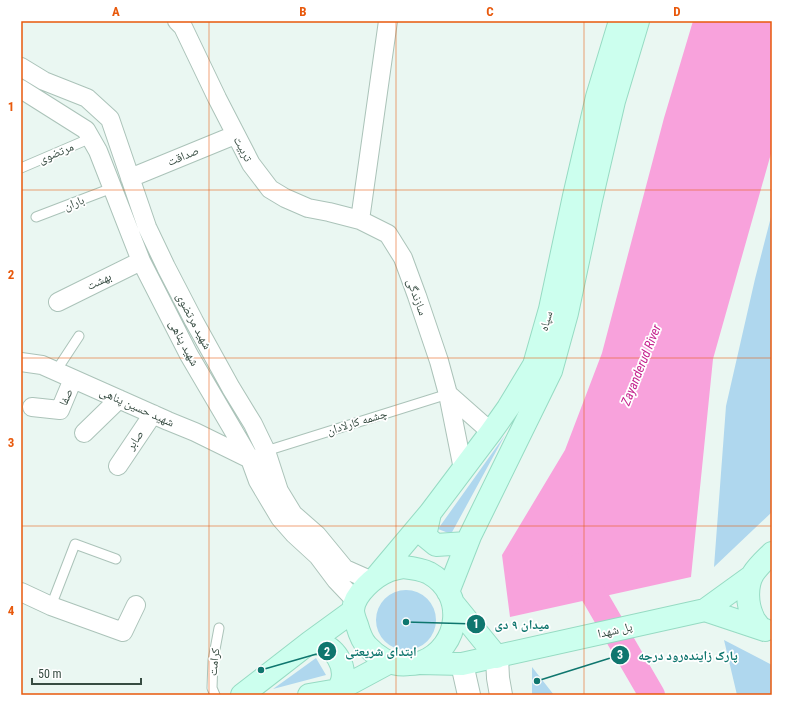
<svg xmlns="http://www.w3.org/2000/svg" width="793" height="716" viewBox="0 0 793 716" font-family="'Roboto Condensed','Noto Naskh Arabic',sans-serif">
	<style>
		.green { fill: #afd7ee }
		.water { fill: #f8a2dc }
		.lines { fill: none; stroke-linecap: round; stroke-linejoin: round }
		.river { stroke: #f8a2dc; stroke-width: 26 }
		.service-casing { stroke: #abc3b9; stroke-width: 11 }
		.minor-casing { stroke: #abc3b9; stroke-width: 20 }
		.tertiary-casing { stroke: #abc3b9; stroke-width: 24 }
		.secondary-casing { stroke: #96dbc3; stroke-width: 24 }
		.service { stroke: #fff; stroke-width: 9 }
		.minor { stroke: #fff; stroke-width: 18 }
		.tertiary { stroke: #fff; stroke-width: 22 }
		.secondary { stroke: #cfe; stroke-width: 22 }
		.grid { fill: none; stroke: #e8590c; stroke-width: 1; stroke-opacity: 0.55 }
		.labels { text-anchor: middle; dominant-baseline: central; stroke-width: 3.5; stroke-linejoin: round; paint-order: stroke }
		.street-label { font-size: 12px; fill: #374c42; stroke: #fff }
		.water-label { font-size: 13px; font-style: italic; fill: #c5238e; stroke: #fff }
		.leader { fill: none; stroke: #0f766e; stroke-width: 1.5 }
		.callout-dot { fill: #0f766e; stroke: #fff; stroke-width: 1.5 }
		.mark-label { font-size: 12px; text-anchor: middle; font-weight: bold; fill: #fff }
		.callout-label { font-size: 13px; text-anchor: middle; font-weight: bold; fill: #0f766e; stroke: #fff; stroke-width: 3.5; stroke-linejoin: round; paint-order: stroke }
		.neatline { fill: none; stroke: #e8590c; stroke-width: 1.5 }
		.grid-label { font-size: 13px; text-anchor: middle; font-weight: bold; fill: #e8590c }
	</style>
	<rect width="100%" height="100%" fill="#eaf7f2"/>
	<path class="green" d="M772 213V512L714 567 726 406 755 279Z
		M505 435 451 534 438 529Z
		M376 620a30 30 0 1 1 60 0a30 30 0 1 1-60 0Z
		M724 640 772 665V695H737Z
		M316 658 326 675 273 689Z
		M532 667 554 695H532Z"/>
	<path class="water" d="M693 21H772V150L713 359 691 577 510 617 502 555 565 450 602 353 664 118Z"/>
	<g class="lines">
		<path class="river" d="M580 566V571L652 695"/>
		<g class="service-casing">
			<path id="service" d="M21 168 91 138
				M36 217 112 188
				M56 371 79 336
				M266 451 448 394
				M51 606 75 544 116 559
				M215 695 212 688 213 660 219 628"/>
		</g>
		<g class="minor-casing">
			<path id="minor" d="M177 21 183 27 217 98 251 164 270 189 285 198 308 208 329 212 360 220 388 234 403 258 417 296 439 361 448 394
				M21 67 44 81 87 98 110 119 147 227 166 267 194 321 231 388 253 424 266 451 279 491 293 514 317 535 345 569 372 581
				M21 89 86 130 98 151 141 261 189 355 250 459 258 481 280 518 294 534 318 556 336 580 355 600
				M130 178 235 135
				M360 220 388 21
				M58 302 141 261
				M21 362 42 365 168 421 195 432 250 459 252 458
				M32 407 60 410 73 379
				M84 433 119 399
				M118 466 153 414
				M463 469 448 394 491 432
				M21 592 51 606 123 632 136 605"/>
		</g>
		<g class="tertiary-casing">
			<path id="tertiary" d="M497 657 498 678 501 695
				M462 664 469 695"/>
		</g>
		<g class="secondary-casing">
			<path id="secondary" d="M430 513 425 536 436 545 467 543
				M403 567C412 568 421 569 429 573 467 594 460 647 422 662 418 664 414 664 410 664 393 667 378 658 367 646 362 641 359 632 357 625 355 620 353 614 353 610 354 594 375 576 388 571 392 569 398 568 403 567Z
				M377 576 430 513 491 432 508 408 534 365 550 309 574 196 597 97 620 21
				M448 592 470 536 551 371 567 313 591 200 614 101 638 21
				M453 603 497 657
				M705 610 765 630
				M760 628C758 624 754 621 753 617 747 605 746 586 753 574 758 566 765 560 772 553
				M309 643C312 643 316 643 319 644 335 647 346 665 342 681 341 684 339 687 338 690
				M420 663 462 664 705 610 752 576
				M242 695 309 643 353 611
				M309 695 338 690 390 662"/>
		</g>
		<use href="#service" class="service"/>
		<use href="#minor" class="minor"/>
		<use href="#tertiary" class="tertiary"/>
		<use href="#secondary" class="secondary"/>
	</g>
	<path class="grid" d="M209 21V695M396 21V695M584 21V695M21 190H772M21 358H772M21 526H772"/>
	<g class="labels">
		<g class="street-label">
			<text transform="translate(243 149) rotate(62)">تربیت</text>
			<text transform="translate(56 153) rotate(-23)">مرتضوی</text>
			<text transform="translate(183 156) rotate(-23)">صداقت</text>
			<text transform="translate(74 203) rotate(-21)">باران</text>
			<text transform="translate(99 281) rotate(-26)">بهشت</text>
			<text transform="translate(417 297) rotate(70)">سازندگی</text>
			<text transform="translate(194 321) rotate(62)">شهيد مرتضوی</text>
			<text transform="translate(546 321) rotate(-75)">سپاه</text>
			<text transform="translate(184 343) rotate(62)">شهید پناهی</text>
			<text transform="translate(66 397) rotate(-67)">صفا</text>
			<text transform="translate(137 407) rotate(24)">شهید حسین پناهی</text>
			<text transform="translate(357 422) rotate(-17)">چشمه کارلادان</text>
			<text transform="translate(135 440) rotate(-56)">صابر</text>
			<text transform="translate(615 630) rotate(-13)">پل شهدا</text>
			<text transform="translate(214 662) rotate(-84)">کرامت</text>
		</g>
		<g class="water-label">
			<text transform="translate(641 365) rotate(-68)">Zayanderud River</text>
		</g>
	</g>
	<path class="leader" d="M406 622L476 624M261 670L327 651M537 681L620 655"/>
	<g class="callout-dot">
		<circle cx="406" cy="622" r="4"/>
		<circle cx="261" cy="670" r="4"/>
		<circle cx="537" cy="681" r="4"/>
		<circle cx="476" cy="624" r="10"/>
		<circle cx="327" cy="651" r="10"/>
		<circle cx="620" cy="655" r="10"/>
	</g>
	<g class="mark-label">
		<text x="476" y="628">1</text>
		<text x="327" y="656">2</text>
		<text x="620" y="659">3</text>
	</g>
	<g class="callout-label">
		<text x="522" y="629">میدان ۹ دی</text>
		<text x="381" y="656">ابتدای شریعتی</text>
		<text x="688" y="660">پارک زاینده‌رود درچه</text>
	</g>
	<rect width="793" height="716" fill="none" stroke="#ffffff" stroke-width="44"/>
	<path d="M32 678v6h109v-6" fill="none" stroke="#374c42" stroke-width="2"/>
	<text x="38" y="678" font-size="12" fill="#374c42" stroke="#ffffff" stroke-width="3" paint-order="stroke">50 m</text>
	<rect x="22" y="22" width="749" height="672" class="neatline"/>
	<g class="grid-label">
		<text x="116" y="16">A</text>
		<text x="303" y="16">B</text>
		<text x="490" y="16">C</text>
		<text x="677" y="16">D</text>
		<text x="11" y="111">1</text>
		<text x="11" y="279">2</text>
		<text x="11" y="447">3</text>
		<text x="11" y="615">4</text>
	</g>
</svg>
